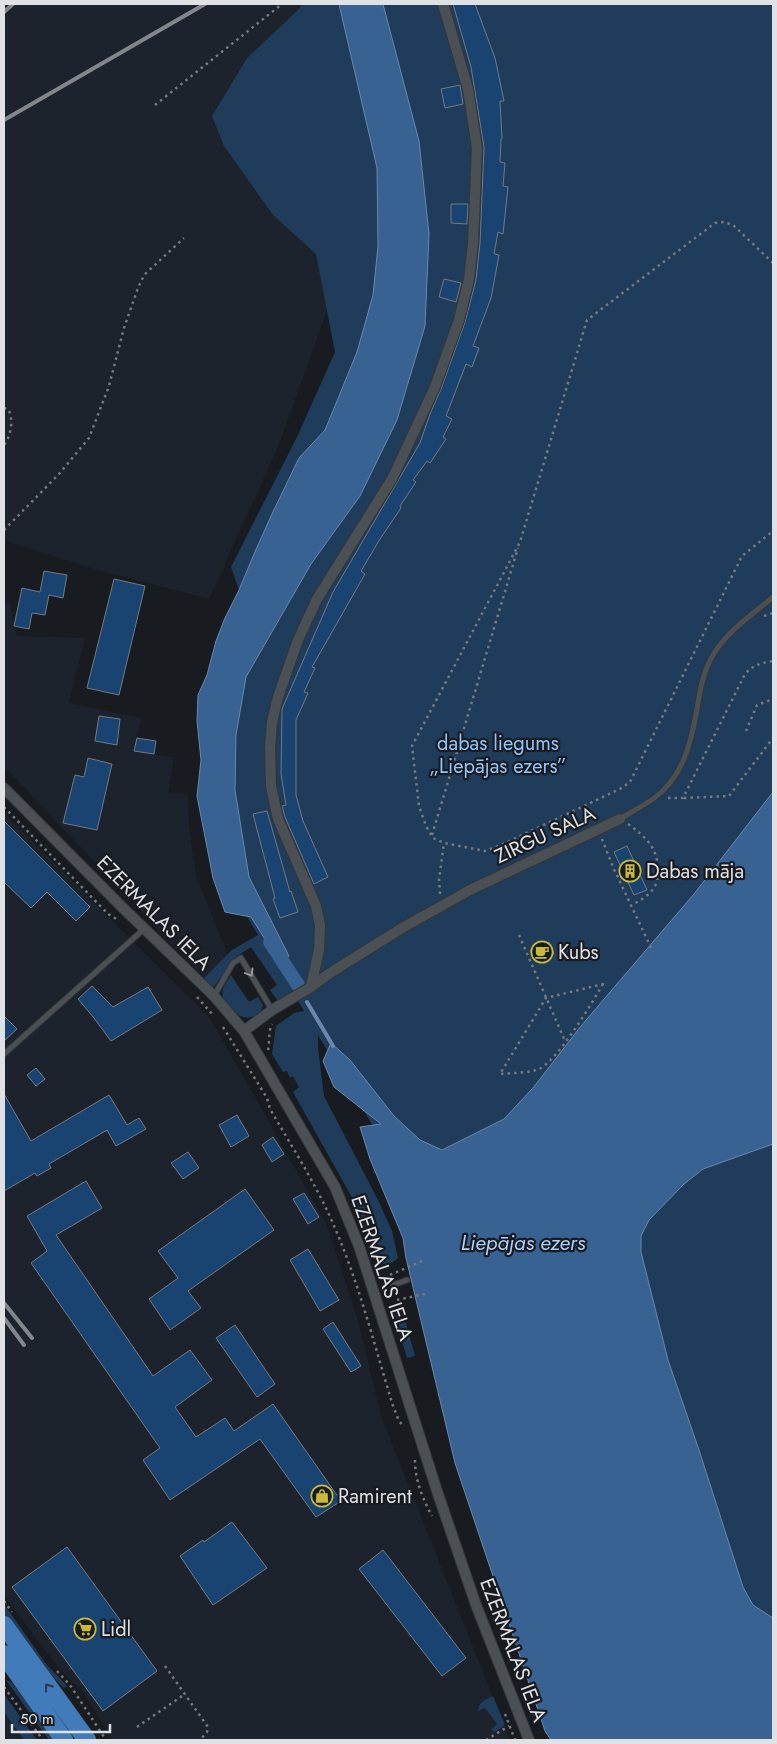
<svg xmlns="http://www.w3.org/2000/svg" width="777" height="1744" viewBox="0 0 777 1744" font-family="Jost,sans-serif">
	<style>
		.built { fill: #1c232d }
		.green { fill: #203c5b }
		.water { fill: #386292; stroke: #6a88ab }
		.lines { fill: none; stroke-linecap: round; stroke-linejoin: round }
		.stream { stroke: #6a88ab; stroke-width: 4 }
		.canal { stroke: #386292; stroke-width: 14 }
		.building { fill: #194370; stroke: #757a7f }
		.service-casing { stroke: #34363a; stroke-width: 7 }
		.minor-casing { stroke: #34363a; stroke-width: 12 }
		.trunk-casing { stroke: #34363a; stroke-width: 19 }
		.path { stroke: #76797d; stroke-width: 2.5; stroke-dasharray: 2.5 4; stroke-linecap: butt }
		.service { stroke: #4b5055; stroke-width: 5 }
		.minor { stroke: #4b5055; stroke-width: 10 }
		.trunk { stroke: #427bb9; stroke-width: 18 }
		.rail { stroke: #83868a; stroke-width: 4 }
		.oneway { stroke: #95989d }
		.oneway2 { stroke: #25384e }
		.labels { text-anchor: middle; dominant-baseline: central; stroke-width: 4.5; stroke-linejoin: round; paint-order: stroke }
		.park-label { font-size: 20px; fill: #92c3fc; stroke: #181c20 }
		.street-label { font-size: 20px; fill: #dfe1e5; stroke: #181c20 }
		.poi-label { font-size: 20px; fill: #dfe1e5; stroke: #181c20; text-anchor: start }
		.water-label { font-size: 21px; font-style: italic; fill: #abcffb; stroke: #181c20 }
	</style>
	<rect width="100%" height="100%" fill="#181c20"/>
	<path class="built" d="M4 4H313L352 241 278 447 209 599 91 568 4 540Z
		M9 602 17 636 85 638 69 703 141 718 137 738 156 741 154 754 174 757 168 794 188 793 189 826 196 876 228 955 204 978 4 766V604Z
		M4 813 210 1018 327 1225 358 1321 381 1416 510 1740H113L83 1692 58 1667 4 1596Z
		M4 1694 37 1740H4Z"/>
	<path class="green" d="M302 4H773V1740L420 1204 318 1035V1048L324 1096 378 1200 392 1231 398 1258C392 1264 385 1267 378 1263L355 1203 293 1092 299 1087 293 1076 290 1078 287 1071 283 1072 272 1054 276 1026 294 1013 304 1011 292 991 278 1001 270 990 277 985 251 947 234 958 214 987 210 986 204 978 232 950 258 935 236 898 218 739 299 458 254 554 239 590 231 567 297 437 335 352 316 254 273 215 224 146 212 116 247 58 298 10Z
		M231 975 249 1002 258 997 263 1005C262 1011 260 1012 256 1015 241 1024 231 1008 223 997 220 989 227 982 231 975Z
		M404 1305 406 1315 404 1316 415 1356 407 1358 394 1316 395 1307Z
		M4 1604 46 1664 67 1686 64 1688 40 1664 4 1613Z
		M6 1680 11 1682 16 1687 55 1740H49Z
		M4 1694 34 1736 37 1740H24L4 1712Z
		M493 1696 505 1725 495 1732 491 1730 497 1724 485 1708 478 1711C479 1701 485 1700 493 1696Z"/>
	<path class="water" d="M339 4H383L419 141 429 234 425 326 397 420 360 496 311 564 246 677 236 735 235 790 249 877 289 956 284 958 276 957 251 917 225 912 213 878 197 796 201 760 197 721 198 695 207 675 216 641 225 618 239 590 254 554 271 516 299 458 325 430 337 401 357 352 373 295 378 246 377 168Z
		M773 792V1144L703 1169 684 1184 649 1220 641 1236V1252L668 1360 699 1450 743 1587 753 1605 773 1618V1740H551L545 1731 455 1463 406 1258 403 1238 370 1159 360 1127 381 1124 334 1087 323 1061 331 1043 350 1060 394 1116 420 1140 442 1150 504 1119 533 1088 581 1026 694 894Z"/>
	<g class="lines">
		<path class="stream" d="M307 1002 333 1046"/>
		<path class="canal" d="M270 942 298 985"/>
	</g>
	<path class="building" d="M453 4H475L495 58 504 101H500L502 139H501L500 162 505 163 503 186 508 187 503 234 498 232 494 254 499 255 491 298 473 346 479 348 472 367 466 364 446 416 452 419 443 437 446 439 430 463 427 461 413 480 416 482 400 506 401 508 380 539 361 571 365 574 312 667 315 668 304 692 308 693 296 720V795L303 821 328 877 314 884 285 817 282 806 286 805 281 774 282 709 333 592 420 443 430 414 441 389 465 322 476 280 480 243 484 147 471 67Z
		M460 85 463 104 445 108 441 89Z
		M451 204H468L467 224 451 223Z
		M444 279 461 283 456 302 439 297Z
		M44 571 67 575 63 598 49 595 45 615 32 613 29 629 14 626 22 588 40 592Z
		M114 579 145 586 119 695 87 688Z
		M99 716 120 719 117 745 95 741Z
		M137 738 156 741 154 754 134 751Z
		M88 758 112 764 97 830 63 823 75 775 84 777Z
		M267 811 290 892 291 891 298 912 280 918 273 899 275 898 253 814Z
		M4 821 90 907 76 921 47 892 31 908 4 882Z
		M627 846 647 890 634 895 614 852Z
		M549 942 554 954 536 962 530 951Z
		M92 986 113 1007 148 987 162 1010 111 1041 94 1018 78 999Z
		M4 1016 17 1029 4 1041Z
		M36 1068 45 1079 36 1086 27 1075Z
		M4 1094 31 1141 109 1095 127 1125 139 1118 146 1129 116 1146 107 1130 49 1164 51 1168 37 1176 35 1173 4 1191Z
		M237 1115 249 1136 231 1147 219 1125Z
		M273 1137 284 1154 272 1162 262 1145Z
		M188 1152 199 1168 183 1179 171 1163Z
		M86 1181 102 1208 56 1235 153 1376 190 1350 212 1380 175 1407 196 1437 225 1418 234 1431 273 1404 341 1501 316 1517 260 1439 170 1500 143 1460 160 1448 31 1263 47 1251 27 1216Z
		M245 1189 274 1230 188 1291 201 1308 170 1330 149 1299 178 1278 158 1251Z
		M304 1193 319 1217 308 1224 293 1199Z
		M308 1249 339 1300 320 1311 290 1260Z
		M333 1322 361 1366 351 1372 323 1329Z
		M235 1325 275 1384 257 1397 216 1338Z
		M232 1522 267 1568 213 1605 180 1556 203 1540 204 1542Z
		M67 1547 157 1671 103 1711 12 1587Z
		M383 1550 466 1658 442 1676 359 1569Z"/>
	<g class="lines">
		<g class="service-casing">
			<path id="service" d="M620 819C631 812 643 806 653 799 683 778 691 743 697 709 700 690 703 672 713 655 727 631 753 614 773 597
				M214 996 233 963 241 958 272 1010
				M4 1054 144 929
				M393 1285 407 1280"/>
		</g>
		<g class="minor-casing">
			<path id="minor" d="M4 788 123 908 214 996 244 1031 335 1187 359 1246 437 1491 476 1605 529 1740
				M311 987 319 950 320 925 316 906 278 819 271 786 270 748 272 722 278 697 298 640 317 599 392 479 435 387 459 320 469 279 473 243 477 148 468 89 443 4
				M244 1031 272 1010 311 987 330 973 402 928 470 890 620 819"/>
		</g>
		<g class="trunk-casing">
			<path id="trunk" d="M4 1625 87 1740
				M4 1654 64 1740"/>
		</g>
		<path class="path" d="M155 105 282 4
			M773 263 733 225 724 222 715 223 587 320 520 542 412 746 419 806 426 826 433 838 444 843 485 851 501 845 620 789 630 782 742 556 773 531
			M4 408 8 409C14 419 11 436 4 445
			M4 530 59 474 89 438 109 386 124 328 138 288 144 275 184 238
			M764 616 773 613
			M746 731 757 705 773 699
			M668 798H683L745 674C753 665 761 663 773 661
			M684 798 729 796 773 738
			M4 807 108 914 118 920
			M628 824C646 837 658 848 658 871 658 877 657 884 653 889 649 896 638 901 631 906
			M432 835 518 548
			M602 839 613 867 653 952
			M440 894 439 880 444 843
			M519 935 565 1041
			M603 984C592 1003 558 1060 539 1069 530 1073 511 1073 500 1074L546 998Z
			M197 997 213 1015
			M223 1027 267 1098 270 1109C291 1145 314 1181 331 1219 358 1279 374 1344 393 1406L399 1421 404 1427
			M268 1050C270 1042 268 1032 272 1024
			M390 1275 422 1261
			M397 1300 429 1293
			M415 1460C415 1481 423 1499 432 1516
			M4 1601 12 1612
			M165 1666 208 1727 207 1732 200 1740
			M57 1671 70 1685 106 1740
			M4 1687 43 1740
			M505 1714 515 1740
			M137 1727 185 1694
			M486 1740 509 1726"/>
		<use href="#service" class="service"/>
		<use href="#minor" class="minor"/>
		<use href="#trunk" class="trunk"/>
		<path class="rail" d="M4 12 13 4
			M4 120 205 4
			M4 1303 32 1338
			M4 1318 24 1345"/>
	</g>
	<defs><path id="oneway-chevron" d="M-2-3.5L2.5 0L-2 3.5" fill="none" stroke-width="1.6" stroke-linecap="round" stroke-linejoin="round" transform="scale(1.25)"/></defs>
	<use class="oneway" href="#oneway-chevron" transform="translate(250 973) rotate(59)"/>
	<use class="oneway2" href="#oneway-chevron" transform="translate(48 1687) rotate(-126)"/>
	<defs>
		<g id="building-ring" transform="scale(1.125)"><circle r="9.5" fill="#181c20" stroke="#c9ba3a" stroke-width="1.5"/><path d="M-4-6H4V6H1V3H-1V6H-4ZM-2.5-4.3h1.7v1.8h-1.7ZM.8-4.3h1.7v1.8H.8ZM-2.5-1h1.7V.8h-1.7ZM.8-1h1.7V.8H.8Z" fill="#c9ba3a"/></g>
		<g id="cafe-ring" transform="scale(1.125)"><circle r="9.5" fill="#181c20" stroke="#c9ba3a" stroke-width="1.5"/><path d="M-5.5-4.5H6V0H3Q3 3.5 0 3.5H-2.5Q-5.5 3.5-5.5 0ZM3-3.2v2h1.7v-2ZM-6 4.5H4V6H-6Z" fill="#c9ba3a"/></g>
		<g id="shop-ring" transform="scale(1.125)"><circle r="9.5" fill="#181c20" stroke="#c9ba3a" stroke-width="1.5"/><path d="M-5-2.5h2.3a2.7 3.5 0 0 1 5.4 0H5L5.5 6h-11ZM-1.5-2.5h3a1.5 2.3 0 0 0-3 0Z" fill="#c9ba3a"/></g>
		<g id="supermarket-ring" transform="scale(1.125)"><circle r="9.5" fill="#181c20" stroke="#c9ba3a" stroke-width="1.5"/><path d="M-6-5.5h2.5l.6 2H6L4.5 2H-2.5L-4.4-4H-6ZM-1.5 3.2a1.3 1.3 0 1 0 .1 0ZM3 3.2a1.3 1.3 0 1 0 .1 0Z" fill="#c9ba3a"/></g>
	</defs>
	<g fill-rule="evenodd">
		<use href="#building-ring" x="630" y="871"/>
		<use href="#cafe-ring" x="542" y="952"/>
		<use href="#shop-ring" x="322" y="1496"/>
		<use href="#supermarket-ring" x="85" y="1629"/>
	</g>
	<g class="labels">
		<g class="park-label">
			<text x="498" y="743">dabas liegums<tspan x="498" dy="23">„Liepājas ezers”</tspan></text>
		</g>
		<g class="street-label">
			<text transform="translate(545 835) rotate(-25)">ZIRGU SALA</text>
			<text transform="translate(154 913) rotate(45)">EZERMALAS IELA</text>
			<text transform="translate(382 1268) rotate(71)">EZERMALAS IELA</text>
			<text transform="translate(513 1650) rotate(69)">EZERMALAS IELA</text>
		</g>
		<g class="poi-label">
			<text x="646" y="871">Dabas māja</text>
			<text x="558" y="952">Kubs</text>
			<text x="338" y="1496">Ramirent</text>
			<text x="101" y="1629">Lidl</text>
		</g>
		<g class="water-label">
			<text x="523" y="1243">Liepājas ezers</text>
		</g>
	</g>
	<rect width="777" height="1744" fill="none" stroke="#dfe1e5" stroke-width="10"/>
	<path d="M12 1724v8h98v-8" fill="none" stroke="#dfe1e5" stroke-width="2.5"/>
	<text x="20" y="1724" font-size="15" fill="#dfe1e5" stroke="#181c20" stroke-width="4" paint-order="stroke">50 m</text>
</svg>
